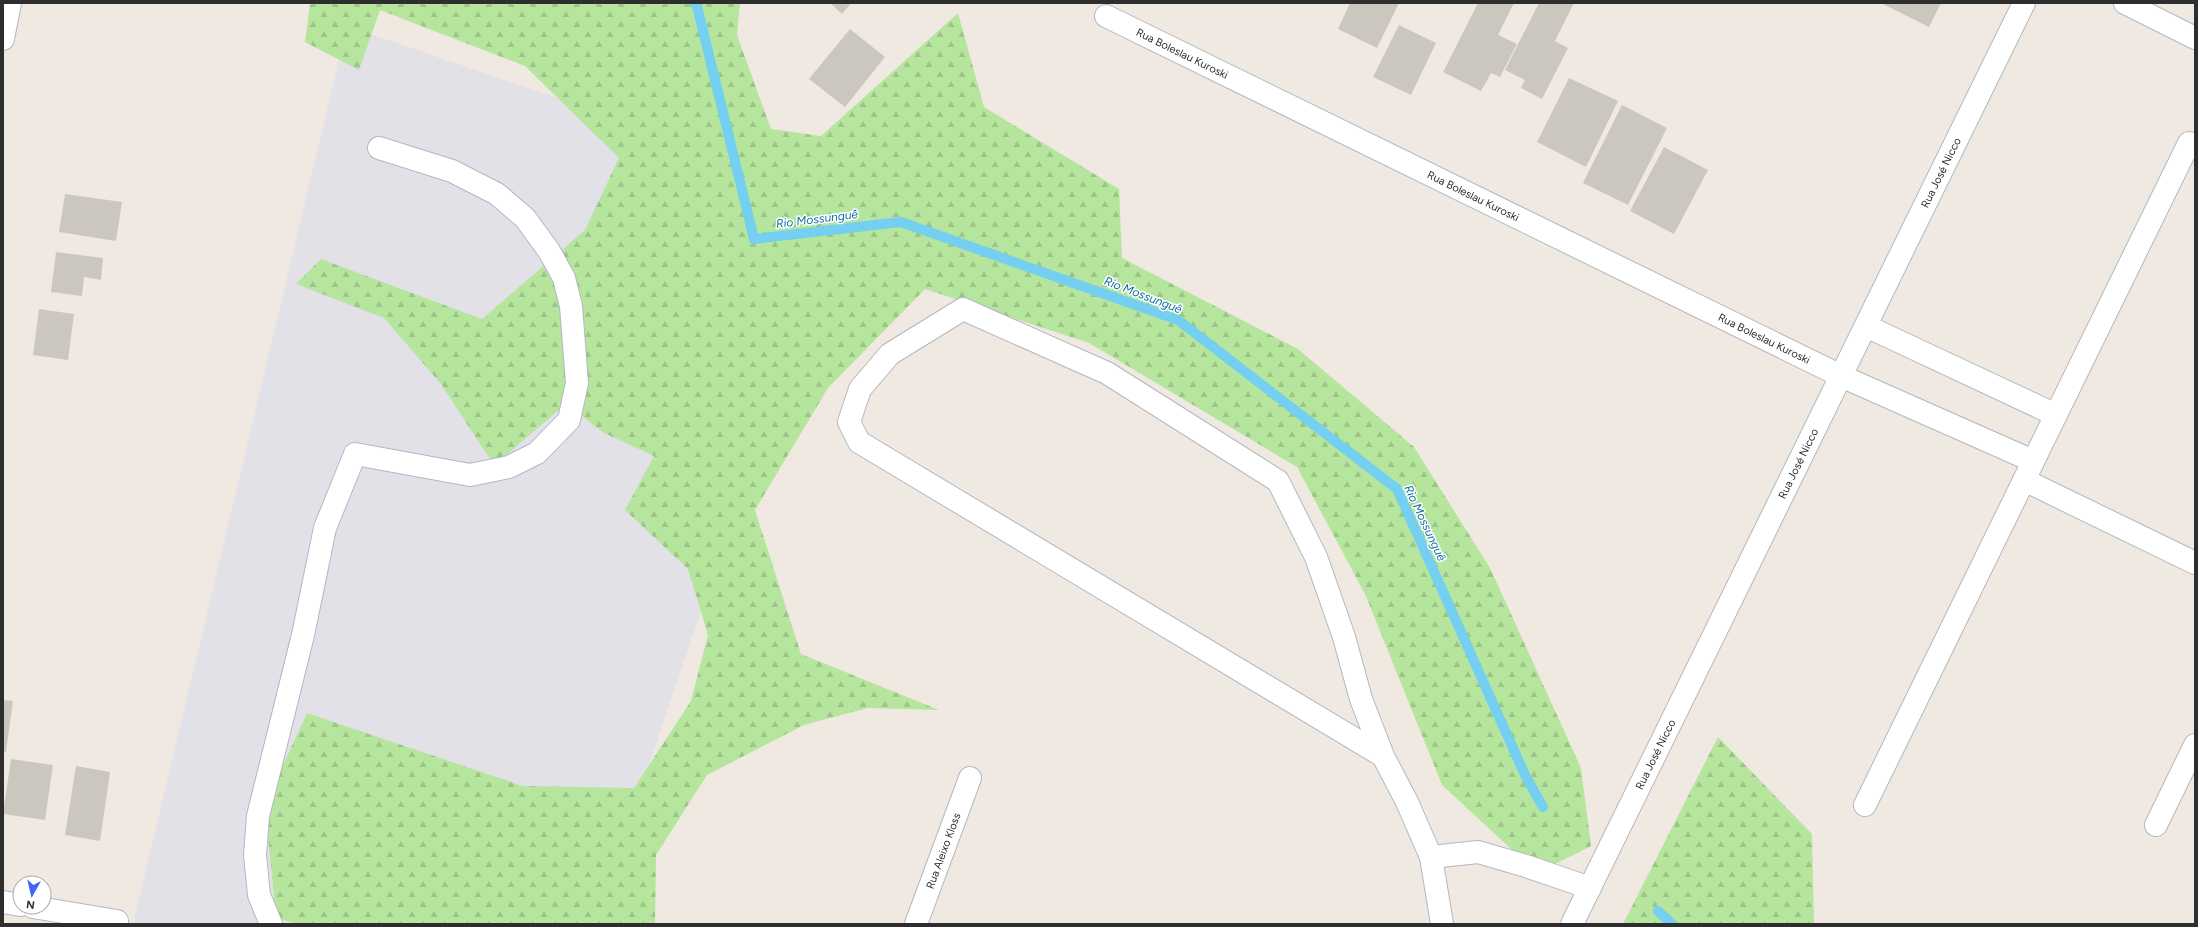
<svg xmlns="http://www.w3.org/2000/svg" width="2198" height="927" viewBox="0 0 2198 927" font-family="Figtree,sans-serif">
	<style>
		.industrial { fill: #e3e1e8 }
		.forest { fill: url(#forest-firs) }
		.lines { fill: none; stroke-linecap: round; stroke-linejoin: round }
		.stream { stroke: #75cff0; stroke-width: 10 }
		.building { fill: #cbc7bf }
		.minor-casing { stroke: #b4b7c1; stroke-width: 24 }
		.minor { stroke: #fff; stroke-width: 22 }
		.labels { text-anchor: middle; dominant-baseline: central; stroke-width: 3; stroke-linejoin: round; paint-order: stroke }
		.street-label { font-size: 11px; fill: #2e2e2e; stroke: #fff }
		.water-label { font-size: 12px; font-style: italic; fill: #0d6fa3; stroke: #fff }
	</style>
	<defs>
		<pattern id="forest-firs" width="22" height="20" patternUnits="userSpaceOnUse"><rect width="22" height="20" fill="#b6e59e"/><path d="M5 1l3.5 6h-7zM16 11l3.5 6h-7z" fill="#9dc588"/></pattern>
	</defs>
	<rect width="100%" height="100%" fill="#efe9e1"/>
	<path class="industrial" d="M347 26 842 195 595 924H133Z"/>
	<path class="forest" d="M310 3H740L737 35 771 129 821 136 958 13 984 107 1119 189 1122 258 1298 349 1414 447 1490 568 1581 768 1591 846 1537 873 1442 785 1366 596 1297 467 1089 343 925 289 828 388 755 510 801 654 939 710 868 708 804 725 707 775 656 855 655 924H299L276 918 265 805 307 713 523 786 634 788 691 701 708 635 688 569 625 510 654 456 604 433 566 404 494 465 441 384 384 318 296 284 321 259 482 319 585 230 619 158 525 66 380 10 359 70 305 42Z
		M1718 737 1812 834 1814 924H1623Z"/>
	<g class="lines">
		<path class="stream" d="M694 3 697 6 754 239 901 222 1178 320 1397 489 1525 775 1543 807
			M1658 911 1672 924"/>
	</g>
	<path class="building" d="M830 3H851L842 14Z
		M1350 3H1399L1377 48 1338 29Z
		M1478 3H1514L1498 35 1517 44 1500 77 1491 73 1481 91 1443 72Z
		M1539 3H1574L1555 41 1568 48 1542 99 1521 88 1525 80 1505 70Z
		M1881 3H1941L1929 27Z
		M1399 25 1436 43 1411 95 1373 77Z
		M850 29 885 57 845 107 809 79Z
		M1569 78 1618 101 1586 167 1537 142Z
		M1622 105 1667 128 1628 205 1583 183Z
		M1664 147 1708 170 1674 234 1630 211Z
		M65 194 122 202 116 241 59 232Z
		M56 252 103 258 101 280 84 277 82 296 51 292Z
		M39 309 74 314 68 360 33 355Z
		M3 700 13 701 6 752 3 751Z
		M11 759 53 765 45 820 3 814Z
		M76 766 110 772 100 841 65 835Z"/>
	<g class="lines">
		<g class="minor-casing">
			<g id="minor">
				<path d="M2125 3 2195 38"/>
				<path id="s1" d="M1106 16 1841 376 2033 461"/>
				<path d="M3 39 10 3"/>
				<path d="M1866 326 2056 415"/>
				<path d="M2024 480 2195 563"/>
				<path d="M1383 756 859 442 849 422 860 389 890 354 963 309 1107 373 1278 481 1316 557 1344 637 1361 699 1383 756 1407 802 1431 857 1442 924"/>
				<path d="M1865 805 2189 143"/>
				<path d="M2156 825 2195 745"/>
				<path d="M1431 857 1478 852 1526 866 1590 888"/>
				<path d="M3 902 20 905"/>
				<path d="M33 907 117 921"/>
				<path d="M271 924 259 895 255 855 258 816 303 635 325 528 355 454 470 475 509 467 537 453 569 420 577 383 571 306 564 278 549 251 525 218 497 194 452 171 379 148"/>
				<path id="s2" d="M916 924 970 778"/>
				<path id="s3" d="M1572 924 2024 3"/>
			</g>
		</g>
		<use href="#minor" class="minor"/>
	</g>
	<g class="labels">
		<g class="street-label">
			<text stroke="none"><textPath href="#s1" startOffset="85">Rua Boleslau Kuroski</textPath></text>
			<text stroke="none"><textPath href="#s3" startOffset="837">Rua José Nicco</textPath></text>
			<text stroke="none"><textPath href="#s1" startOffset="409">Rua Boleslau Kuroski</textPath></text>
			<text stroke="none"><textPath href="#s1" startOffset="733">Rua Boleslau Kuroski</textPath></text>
			<text stroke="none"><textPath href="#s3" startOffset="513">Rua José Nicco</textPath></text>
			<text stroke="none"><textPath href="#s3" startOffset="189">Rua José Nicco</textPath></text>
			<text stroke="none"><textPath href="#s2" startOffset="78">Rua Aleixo Kloss</textPath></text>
		</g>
		<g class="water-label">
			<text transform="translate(817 219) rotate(-7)">Rio Mossunguê</text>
			<text transform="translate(1143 295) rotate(21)">Rio Mossunguê</text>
			<text transform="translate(1425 523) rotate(65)">Rio Mossunguê</text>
		</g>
	</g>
	<rect width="2198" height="927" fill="none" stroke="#2e2e2e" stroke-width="8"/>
	<g transform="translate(32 895) rotate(188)"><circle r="19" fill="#ffffff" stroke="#ababab"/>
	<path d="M0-3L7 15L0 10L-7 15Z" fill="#4264fb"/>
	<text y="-6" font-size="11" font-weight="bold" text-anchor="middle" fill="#2e2e2e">N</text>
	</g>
</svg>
